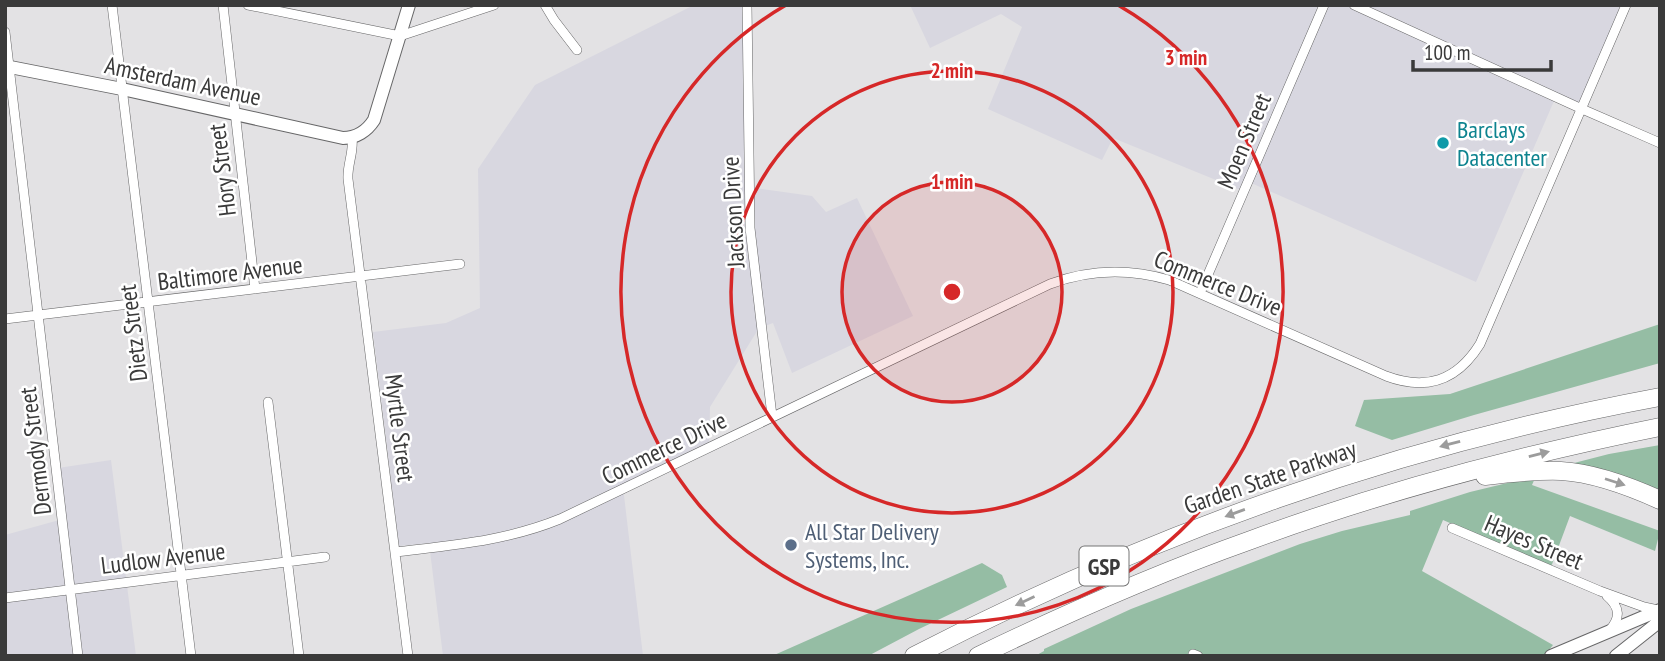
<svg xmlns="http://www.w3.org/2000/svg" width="1665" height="661" viewBox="0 0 1665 661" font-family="'PT Sans Narrow',sans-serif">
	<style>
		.built { fill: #d8d7e0 }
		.green { fill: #95bda4 }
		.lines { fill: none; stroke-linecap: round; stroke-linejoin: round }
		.minor-casing { stroke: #666667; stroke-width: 10 }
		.secondary-casing { stroke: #666667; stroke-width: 14 }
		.motorway-casing { stroke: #666667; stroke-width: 19 }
		.minor { stroke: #fff; stroke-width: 9 }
		.secondary { stroke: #fff; stroke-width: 12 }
		.motorway { stroke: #fff; stroke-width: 18 }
		.oneway { fill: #9c9c9c }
		.ring { fill: none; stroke: #d62828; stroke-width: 3.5 }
		.culture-dot { fill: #0f9aa8; stroke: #fff; stroke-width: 2.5 }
		.service-dot { fill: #5c6f8a; stroke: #fff; stroke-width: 2.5 }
		.labels { text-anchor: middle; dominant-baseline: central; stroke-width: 5; stroke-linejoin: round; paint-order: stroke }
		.shield { fill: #fff; stroke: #757575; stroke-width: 2 }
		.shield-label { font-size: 23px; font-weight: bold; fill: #3a3a3a }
		.street-label { font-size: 24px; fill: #3a3a3a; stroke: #fff }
		.culture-label { font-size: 24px; fill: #0d838f; stroke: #fff; text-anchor: start }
		.service-label { font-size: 24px; fill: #4e5e75; stroke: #fff; text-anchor: start }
		.centre { fill: #d62828; stroke: #fff; stroke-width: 3.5 }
		.ring-label { font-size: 21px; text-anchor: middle; font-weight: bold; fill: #d62828; stroke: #fff; stroke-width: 5; stroke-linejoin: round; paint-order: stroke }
	</style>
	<rect width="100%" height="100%" fill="#e3e2e4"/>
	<path class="built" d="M694 5H744L748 187 812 196 826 212 857 198 913 316 792 373 773 323 759 328 710 407 709 446 623 487 643 656H443L429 543 399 546 373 332 446 323 480 308 478 169 535 85Z
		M910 5H1630L1585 106 1557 94 1476 282 1249 182 1243 191 1113 138 1102 160 988 109 1022 27 1001 14 930 48Z
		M111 460 136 656H5V535L63 519 58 468Z"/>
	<path class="green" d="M1660 324V363L1474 415 1392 440 1355 426 1364 400 1450 394Z
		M1660 445V494L1586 470 1574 463 1609 454Z
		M1536 476 1532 485 1660 531 1655 551 1570 516 1551 567 1443 520 1422 571 1553 645 1544 656H1035L1044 651V649L1131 609 1300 544 1342 531 1410 515V511L1470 492Z
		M982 563 1002 575 1007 587 919 629 868 656H772Z"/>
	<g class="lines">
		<g class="minor-casing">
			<path id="minor" d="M112 5 191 656
				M223 5 255 289
				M248 5 400 36 494 5
				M545 5 554 20 577 50
				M747 5 750 228 772 416
				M1354 5 1582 109 1660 143
				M5 32 78 656
				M352 138C354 152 347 165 348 179L408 656
				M1200 293 1324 5
				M5 319 460 264
				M268 402 299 656
				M1452 528 1600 591 1644 607 1658 610
				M396 552C453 545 506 541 560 519L1050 284C1090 269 1128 268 1169 280L1386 376C1426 391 1457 381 1480 344L1626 5
				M1607 596C1620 607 1621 618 1609 631
				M5 598 325 557
				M1193 654 1198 656"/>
		</g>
		<g class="secondary-casing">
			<path id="secondary" d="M5 66 122 89 343 138C356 138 367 131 374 120L409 5
				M1551 656 1660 610
				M1616 656 1660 621"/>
		</g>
		<g class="motorway-casing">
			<path id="motorway" d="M1485 476C1510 473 1536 470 1561 471 1595 473 1629 486 1660 500
				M914 656C1152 533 1396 446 1660 397
				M978 656C1067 613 1158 573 1251 540 1384 491 1521 455 1660 427"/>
		</g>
		<use href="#minor" class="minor"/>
		<use href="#secondary" class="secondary"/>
		<use href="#motorway" class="motorway"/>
	</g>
	<defs><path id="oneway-solid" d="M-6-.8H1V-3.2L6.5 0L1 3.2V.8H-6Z" transform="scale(1.75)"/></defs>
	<g class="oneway">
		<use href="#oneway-solid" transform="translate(1450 444) rotate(165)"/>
		<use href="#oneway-solid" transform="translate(1539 454) rotate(-14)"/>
		<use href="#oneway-solid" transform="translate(1615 482) rotate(18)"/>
		<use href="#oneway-solid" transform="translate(1235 513) rotate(160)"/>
		<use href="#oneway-solid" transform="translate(1025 601) rotate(155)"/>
	</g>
	<circle cx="952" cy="292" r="110" fill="#d62828" fill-opacity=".12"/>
	<g class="ring">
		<circle cx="952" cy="292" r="110"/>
		<circle cx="952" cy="292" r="221"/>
		<path d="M1118 5A331 331 0 1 1 786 5"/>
	</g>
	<circle class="culture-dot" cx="1443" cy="143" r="7"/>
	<circle class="service-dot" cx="791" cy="545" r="7"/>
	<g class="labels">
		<rect class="shield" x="1079.5" y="546.5" width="49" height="39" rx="5"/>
		<g class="shield-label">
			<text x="1104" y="566">GSP</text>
		</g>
		<g class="street-label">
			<text transform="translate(183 81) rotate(12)">Amsterdam Avenue</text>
			<text transform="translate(1244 141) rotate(-67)">Moen Street</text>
			<text transform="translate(222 170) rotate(-97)">Hory Street</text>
			<text transform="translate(733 212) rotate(-93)">Jackson Drive</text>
			<text transform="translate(230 273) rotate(-7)">Baltimore Avenue</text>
			<text transform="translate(1218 283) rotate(22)">Commerce Drive</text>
			<text transform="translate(133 333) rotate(-97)">Dietz Street</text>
			<text transform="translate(400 428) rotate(83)">Myrtle Street</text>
			<text transform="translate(664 448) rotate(-26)">Commerce Drive</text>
			<text transform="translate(35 451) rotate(-97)">Dermody Street</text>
			<text transform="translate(1270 477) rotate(-19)">Garden State Parkway</text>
			<text transform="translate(1534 542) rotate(23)">Hayes Street</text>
			<text transform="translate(163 558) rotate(-7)">Ludlow Avenue</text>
		</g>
		<g class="culture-label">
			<text x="1457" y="129">Barclays<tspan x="1457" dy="28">Datacenter</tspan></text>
		</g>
		<g class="service-label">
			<text x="805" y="531">All Star Delivery<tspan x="805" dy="28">Systems, Inc.</tspan></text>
		</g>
	</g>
	<circle cx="952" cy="292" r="10" class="centre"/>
	<g class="ring-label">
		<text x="1186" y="65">3 min</text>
		<text x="952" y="78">2 min</text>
		<text x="952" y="189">1 min</text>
	</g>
	<rect width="1665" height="661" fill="none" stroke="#3a3a3a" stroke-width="14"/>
	<path d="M1413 60v10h138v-10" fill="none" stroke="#3a3a3a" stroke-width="3.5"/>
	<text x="1424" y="60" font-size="21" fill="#3a3a3a" stroke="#ffffff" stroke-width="5" paint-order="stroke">100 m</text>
</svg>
